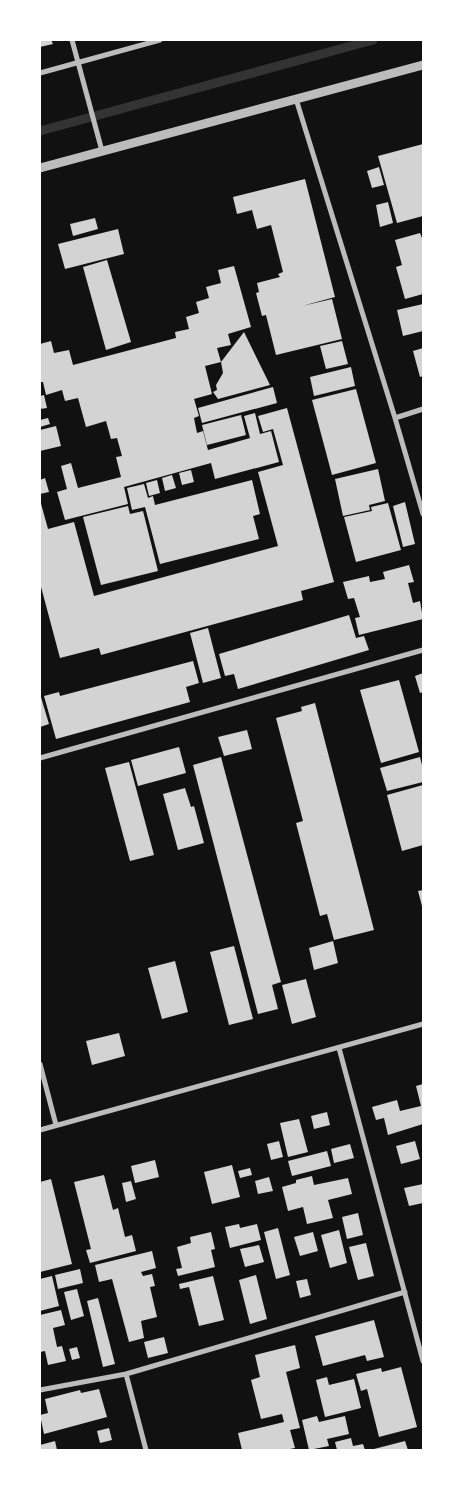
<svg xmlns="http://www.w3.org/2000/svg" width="463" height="1490" viewBox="0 0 463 1490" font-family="'Source Sans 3',sans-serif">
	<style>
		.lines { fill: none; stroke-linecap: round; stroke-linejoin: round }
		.stream { stroke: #333; stroke-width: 9 }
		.building { fill: #d3d3d3 }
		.minor { stroke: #bcbcbc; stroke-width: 5 }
		.tertiary { stroke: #bcbcbc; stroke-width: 9 }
	</style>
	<rect width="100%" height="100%" fill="#111"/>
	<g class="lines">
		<path class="stream" d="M40 131 373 40"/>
	</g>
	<path class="building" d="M40 40H51L53 44 40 47Z
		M423 144V216L397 223 378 156Z
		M379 167 384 185 372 188 367 171Z
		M305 179 335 297 302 306 332 299 342 339 276 355 266 315 262 316 256 293 259 292 257 283 280 277 278 274 283 272 271 225 257 229 252 210 237 214 233 197Z
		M388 202 393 223 380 227 376 205Z
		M95 218 98 229 73 236 70 224Z
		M118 229 124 254 65 269 58 244Z
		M420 233 422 238 423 237V294L405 299 396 267 402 265 395 240Z
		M107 260 131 342 106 350 83 267Z
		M234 266 251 327 228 334 231 345 217 348 221 362 205 366 212 394 194 399 199 416 194 418 197 433 203 431 208 450 250 438 244 416 255 413 260 434 271 431 279 462 215 479 211 463 124 487 128 504 65 520 57 492 67 489 61 466 71 463 78 488 121 477 116 457 122 456 117 438 111 439 106 421 86 427 78 398 65 401 62 390 46 395 43 382H40V344L51 341 54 353 69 350 73 365 176 338 175 332 189 329 186 317 199 313 196 302 209 298 206 287 221 283 218 270Z
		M423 304V331L403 336 397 310Z
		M244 332 270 385 218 399 213 392 217 390 216 385 223 373 221 362Z
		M342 341 348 364 326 369 320 346Z
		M423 348V376L420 377 413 351Z
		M351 367 355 386 314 396 310 377Z
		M273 387 277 403 202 423 198 408Z
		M356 389 376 463 332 475 312 400Z
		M44 395 47 408 40 409V396Z
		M287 408 334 582 301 591 303 600 101 655 99 648 60 658 40 583V500L48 529 74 522 94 596 278 546 258 472 283 465 273 429 263 432 258 416Z
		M241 415 246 435 207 445 202 425Z
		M48 418 50 424 40 427V420Z
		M56 426 61 446 40 451V430Z
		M378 469 385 501 369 505 370 510 343 516 335 479Z
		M191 470 194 482 182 485 179 473Z
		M172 475 176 488 165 491 162 478Z
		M45 478 49 492 40 494V480Z
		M157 480 160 493 149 496 146 483Z
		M252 480 260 514 253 516 259 539 160 564 145 507 132 510 127 488 144 484 148 498 153 496 155 505Z
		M405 502 415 544 403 547 393 506Z
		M388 503 401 550 356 562 344 517 372 511 371 507Z
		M128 506 130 514 143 511 158 571 101 585 83 517Z
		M409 565 414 582 408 583 413 603 420 601 423 619 359 635 355 618 360 617 354 598 348 599 343 582 369 576 370 582 385 579 383 572Z
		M349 615 356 638 364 636 369 650 238 689 234 674 225 676 219 654Z
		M208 628 221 678 203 683 190 633Z
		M193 661 199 683 186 687 190 702 56 739 44 696 59 692 60 696Z
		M423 673V692L420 693 415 676Z
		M399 680 419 752 381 763 360 690Z
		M40 694 49 724 40 727Z
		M315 703 374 930 334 940 327 914 320 916 296 823 303 821 276 718 302 711 301 707Z
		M247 730 252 749 224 756 218 737Z
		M179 747 186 773 138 786 131 760Z
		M221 757 281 982 272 985 278 1009 258 1014 193 765Z
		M420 757 423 769V782L387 791 380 768Z
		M129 762 154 855 130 861 105 768Z
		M423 785V845L402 851 387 795Z
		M185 788 191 807 194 806 204 843 178 850 163 794Z
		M423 890V906H422L418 891Z
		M333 941 338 963 314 970 309 948Z
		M234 946 253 1019 229 1025 210 952Z
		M175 961 188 1012 162 1019 148 968Z
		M306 979 316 1017 292 1024 282 985Z
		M119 1033 125 1056 92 1065 86 1041Z
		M423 1084V1124L388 1135 384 1118 376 1120 372 1107 397 1100 400 1111 421 1106 416 1086Z
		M327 1112 330 1125 314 1129 311 1116Z
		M299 1119 308 1152 288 1157 280 1123Z
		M279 1141 283 1157 271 1160 267 1144Z
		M415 1141 420 1159 401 1164 396 1146Z
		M350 1144 354 1158 334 1163 331 1149Z
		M327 1151 331 1166 292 1176 288 1161Z
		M155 1160 159 1177 135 1183 131 1166Z
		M232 1165 240 1197 212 1204 204 1172Z
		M250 1168 252 1175 240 1178 238 1171Z
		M104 1175 113 1210 118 1208 125 1237 132 1235 136 1251 90 1263 86 1250 91 1249 74 1182Z
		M312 1176 314 1185 348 1178 352 1194 328 1200 333 1218 307 1224 303 1207 288 1211 282 1187 296 1183V1180Z
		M269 1177 273 1191 258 1194 255 1181Z
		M51 1179 72 1264 40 1272V1182Z
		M131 1181 136 1199 126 1202 122 1183Z
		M423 1184V1203L409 1206 404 1188Z
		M358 1213 363 1235 347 1239 342 1217Z
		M239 1224 240 1228 257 1224 261 1240 230 1248 225 1227Z
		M278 1228 290 1275 276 1279 264 1232Z
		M339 1230 347 1263 330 1268 321 1235Z
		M211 1232 215 1249 211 1250 215 1267 178 1276 176 1269 182 1268 177 1247 191 1243 190 1237Z
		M313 1232 318 1251 300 1256 294 1237Z
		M366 1243 374 1276 358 1280 349 1247Z
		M259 1245 264 1262 245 1267 240 1249Z
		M152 1251 156 1268 141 1272 143 1276 152 1274 155 1286 150 1287 157 1317 141 1321 144 1338 129 1342 112 1279 99 1282 95 1265Z
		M80 1269 83 1283 58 1289 55 1275Z
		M256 1275 267 1319 250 1324 239 1280Z
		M52 1276 59 1306 40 1311V1279Z
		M213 1276 224 1320 199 1326 189 1287 180 1289 179 1284Z
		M307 1279 311 1295 300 1298 296 1281Z
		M77 1289 84 1316 71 1320 64 1292Z
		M98 1298 115 1364 103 1367 87 1301Z
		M61 1310 65 1325 53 1328 57 1347 62 1346 66 1361 48 1365 45 1351 40 1352V1315Z
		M374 1320 384 1357 367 1361 365 1355 323 1366 315 1336Z
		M164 1337 168 1353 148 1358 144 1342Z
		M295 1345 300 1368 286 1372 300 1428 290 1430 295 1448 285 1450H242L238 1433 284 1422 282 1414 261 1419 251 1380 260 1377 255 1355Z
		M77 1347 80 1358 72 1360 69 1349Z
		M401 1367 417 1427 379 1437 367 1389 361 1391 356 1374 381 1368 382 1372Z
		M327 1377 329 1385 354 1379 361 1408 325 1417 316 1380Z
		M99 1389 107 1417 44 1434 40 1415 48 1413 45 1399 80 1390 81 1393Z
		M317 1416 319 1422 345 1416 349 1434 327 1439 329 1446 309 1450 302 1420Z
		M109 1428 112 1440 100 1443 97 1431Z
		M351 1438 353 1446 363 1444 365 1450H337L335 1442Z
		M55 1441 57 1450H40V1445Z
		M405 1441 408 1450H374V1449Z"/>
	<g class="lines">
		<path class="minor" d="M72 40 102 151
			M40 73 160 40
			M296 99 395 418 423 514
			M395 418 423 409
			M40 758 423 650
			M339 1048 423 1361
			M40 1064 56 1125
			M40 1130 423 1024
			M126 1374 146 1450
			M40 1390 126 1374 405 1292"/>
		<path class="tertiary" d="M40 168 423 65"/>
	</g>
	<rect width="463" height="1490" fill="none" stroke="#ffffff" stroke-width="82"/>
</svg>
